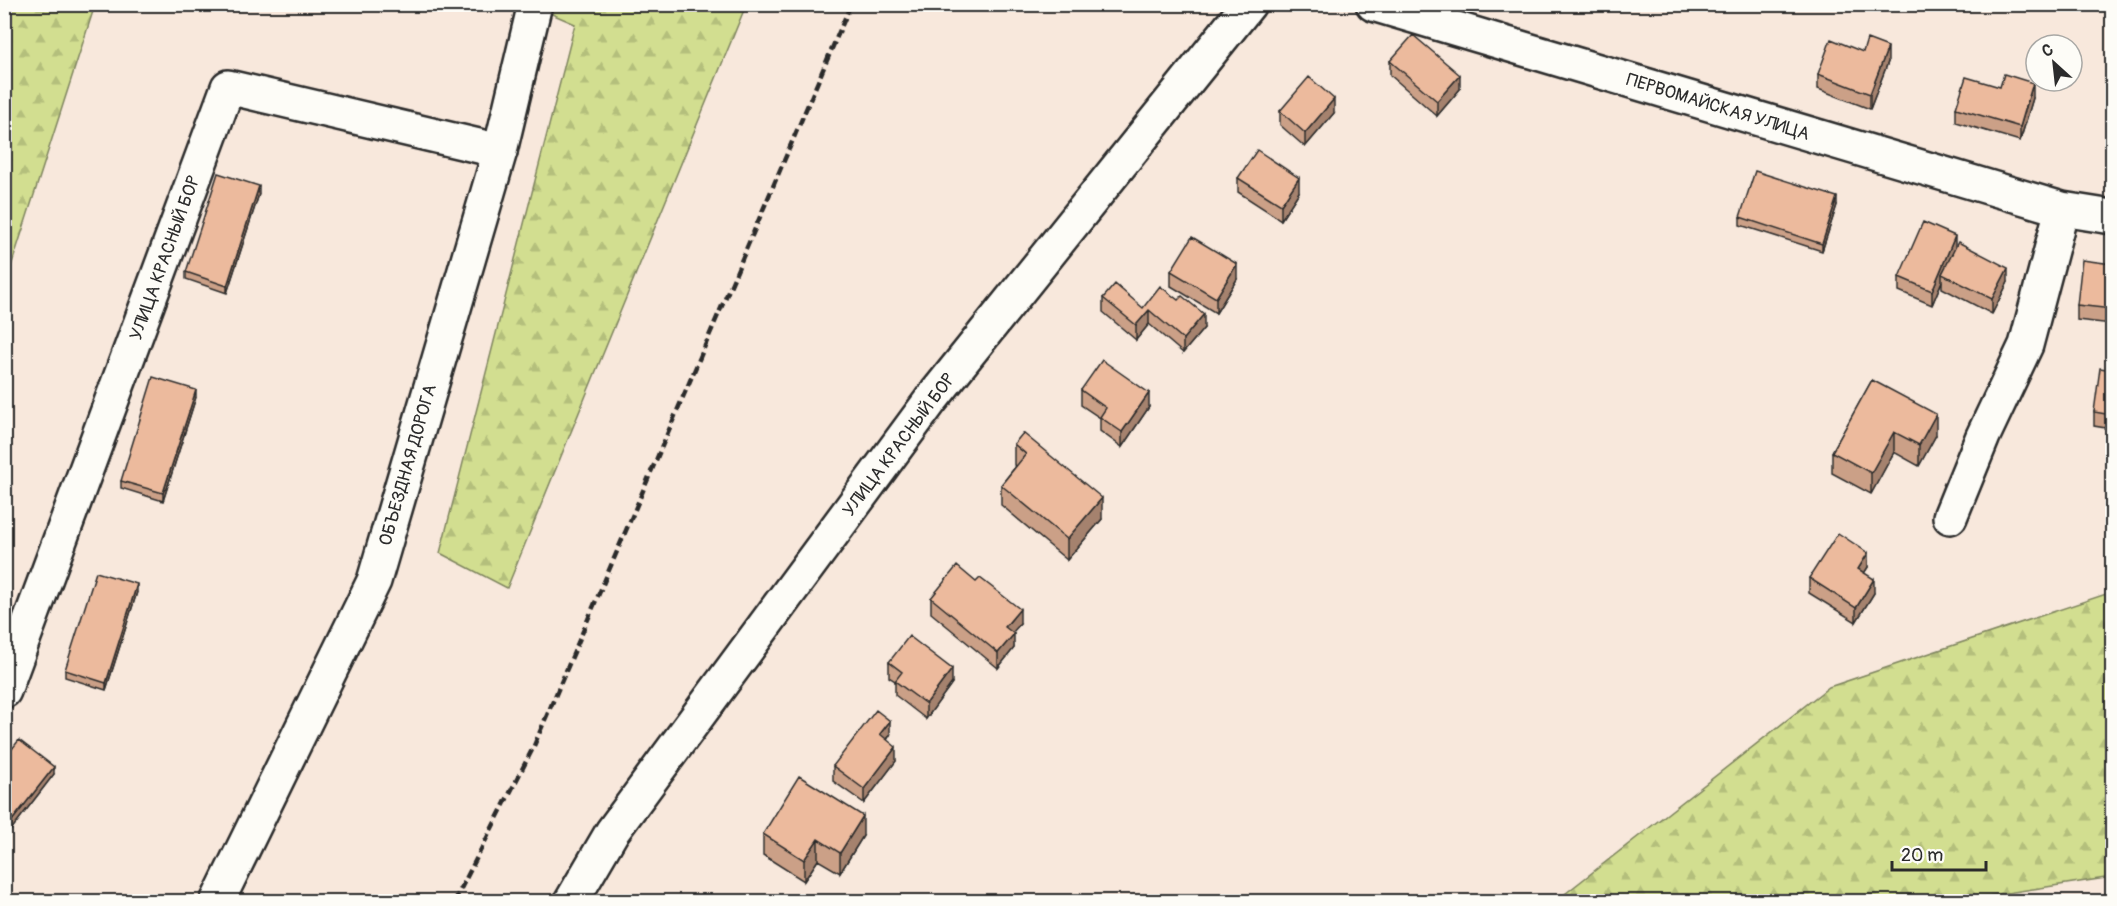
<svg xmlns="http://www.w3.org/2000/svg" width="2117" height="906" viewBox="0 0 2117 906" font-family="Pangolin,sans-serif">
	<style>
		.forest { fill: url(#forest-firs); stroke: #7e845e; stroke-width: 1.5 }
		.lines { fill: none; stroke-linecap: round; stroke-linejoin: round }
		.minor-casing { stroke: #2b2b2b; stroke-width: 38 }
		.major-casing { stroke: #2b2b2b; stroke-width: 38 }
		.minor { stroke: #fdfcf7; stroke-width: 33 }
		.major { stroke: #fdfcf7; stroke-width: 33 }
		.rail { stroke: #2b2b2b; stroke-width: 4.5; stroke-dasharray: 9 4.5; stroke-linecap: butt }
		.wall { fill: #cba087; stroke: #2b2b2b; stroke-width: 1.5 }
		.shaded-wall { fill: #a5826e; stroke: #2b2b2b; stroke-width: 1.5 }
		.building { fill: #ecba9d; stroke: #2b2b2b; stroke-width: 1.5 }
		.labels { text-anchor: middle; dominant-baseline: central; stroke-width: 6; stroke-linejoin: round; paint-order: stroke }
		.street-label { font-size: 18px; fill: #2b2b2b; stroke: #fdfcf7 }
	</style>
	<defs>
		<pattern id="forest-firs" width="22" height="20" patternUnits="userSpaceOnUse" patternTransform="scale(1.5)"><rect width="22" height="20" fill="#d2de90"/><path d="M5 1l3.5 6h-7zM16 11l3.5 6h-7z" fill="#b4bf7c"/></pattern>
	</defs>
	<rect width="100%" height="100%" fill="#f8e8dc"/>
	<filter id="ink" filterUnits="userSpaceOnUse"><feTurbulence type="fractalNoise" baseFrequency=".0167" numOctaves="2"/><feDisplacementMap in="SourceGraphic" scale="12" xChannelSelector="R" yChannelSelector="G"/><feConvolveMatrix kernelMatrix="1 2 1 2 8 2 1 2 1" color-interpolation-filters="sRGB"/></filter>
	<g filter="url(#ink)">
		<path class="forest" d="M5 4 95 5 5 285 4 5Z
			M531 5H746L507 588 440 553 575 24Z
			M2112 592V877L1955 901H1556L1829 687Z"/>
		<g class="lines">
			<g class="minor-casing">
				<path id="minor" d="M1373 4 2062 209 2112 217
					M1950 517 1983 436 2026 345 2062 209
					M4 691 228 87 500 151
					M571 902 612 832 931 400 1249 4"/>
			</g>
			<g class="major-casing">
				<path id="major" d="M217 902 374 581 500 151 535 4"/>
			</g>
			<use href="#minor" class="minor"/>
			<use href="#major" class="major"/>
			<path class="rail" d="M454 902 533 748 851 4"/>
		</g>
		<path class="wall" d="M1390 61 1460 89 1437 116 1390 75Z
			M1888 62 1870 109 1818 89V74Z
			M2033 98 2020 141 1956 122V108Z
			M1280 111 1334 113 1305 147 1280 125Z
			M1238 178 1299 192 1281 220 1238 192Z
			M259 194 227 293 186 279V272Z
			M1837 205 1822 251 1740 225V217Z
			M1955 248 2008 282 1992 314 1942 288V281L1932 305 1899 291V277Z
			M2112 264V324L2077 320V305Z
			M1171 271 1237 279 1216 313 1171 286Z
			M1103 298 1143 308 1204 328 1183 353 1149 324 1136 340 1103 312Z
			M2112 370V429L2094 426V412Z
			M1872 380 1936 435 1919 466 1894 452 1871 494 1832 473V452Z
			M1081 390 1149 407 1122 447 1100 431V418L1081 405Z
			M196 397 163 501 121 488V481Z
			M1014 444 1102 519 1067 560 1001 505V485L1016 466 1014 465Z
			M1868 567 1864 573 1874 593 1856 622 1809 593V578Z
			M137 592 106 690 65 677V670Z
			M931 598 1020 624 1012 632 1014 648 998 668 931 613Z
			M889 662 952 683 926 719 895 695V681L889 677Z
			M890 735 887 740 896 761 864 803 833 781V766Z
			M4 759 54 774 7 835 4 833Z
			M763 834 863 836 840 873 818 860 804 881 763 855Z"/>
		<path class="shaded-wall" d="M1888 47V62L1870 109V94Z
			M1460 75V89L1437 116V101Z
			M2033 83V98L2020 141V127Z
			M1334 99V113L1305 147V133Z
			M1299 178V192L1281 220V205Z
			M259 186V194L227 293V286Z
			M1837 197V205L1822 251V244Z
			M1955 236V250L1942 274V281L1932 305V291Z
			M1237 264V279L1216 313V298Z
			M2008 268V282L1992 314V299Z
			M1149 310V324L1136 340V325Z
			M1204 314V328L1183 353V339Z
			M196 390V397L163 501V493Z
			M1149 393V407L1122 447V432Z
			M1936 414V435L1919 466V445Z
			M1894 432V452L1871 494V473Z
			M1102 498V519L1067 560V539Z
			M1868 553V567L1858 583V569Z
			M1874 579V593L1856 622V608Z
			M137 584V592L106 690V683Z
			M1020 609V624L1005 641V627Z
			M1014 634V648L998 668V653Z
			M952 669V683L926 719V704Z
			M890 721V735L880 749V734Z
			M896 747V761L864 803V789Z
			M54 767V774L7 835V827Z
			M863 816V836L840 873V853Z
			M818 839V860L804 881V860Z"/>
		<path class="building" d="M1413 35 1460 75 1437 101 1390 61Z
			M1831 39 1863 52 1867 39 1888 47 1870 94 1818 74Z
			M2004 74 2033 83 2020 127 1956 108 1966 77 2000 87Z
			M1309 77 1334 99 1305 133 1280 111Z
			M1257 150 1299 178 1281 205 1238 178Z
			M1755 171 1837 197 1822 244 1740 217Z
			M218 173 259 186 227 286 186 272Z
			M1923 222 1955 236 1932 291 1899 277Z
			M1192 237 1237 264 1216 298 1171 271Z
			M1958 242 2008 268 1992 299 1942 274Z
			M2082 260 2112 264V309L2077 305Z
			M1115 284 1143 308 1160 286 1178 300 1182 296 1204 314 1183 339 1149 310 1136 325 1103 298Z
			M1102 360 1149 393 1122 432 1100 417 1106 408 1081 390Z
			M2100 368 2112 370V415L2094 412Z
			M153 377 196 390 163 493 121 481Z
			M1872 380 1936 414 1919 445 1894 432 1871 473 1832 452Z
			M1023 433 1102 498 1067 539 1001 485 1026 454 1014 444Z
			M1838 533 1868 553 1858 569 1874 579 1856 608 1809 578Z
			M957 566 976 582 980 578 1020 609 1005 627 1014 634 998 653 931 598Z
			M96 572 137 584 106 683 65 670Z
			M909 636 952 669 926 704 895 681 902 672 889 662Z
			M876 710 890 721 880 734 896 747 864 789 833 766Z
			M19 740 54 767 7 827 4 825V759Z
			M799 776 863 816 840 853 818 839 804 860 763 834Z
			M721 897 729 902H718Z"/>
	</g>
	<g class="labels">
		<g class="street-label">
			<text transform="translate(1718 107) rotate(17)">ПЕРВОМАЙСКАЯ УЛИЦА</text>
			<text transform="translate(165 258) rotate(-70)">УЛИЦА КРАСНЫЙ БОР</text>
			<text transform="translate(899 445) rotate(-53)">УЛИЦА КРАСНЫЙ БОР</text>
			<text transform="translate(408 465) rotate(-74)">ОБЪЕЗДНАЯ ДОРОГА</text>
		</g>
	</g>
	<rect width="2117" height="906" fill="none" stroke="#fdfcf7" stroke-width="24"/>
	<rect x="12" y="12" width="2093" height="882" fill="none" stroke="#2b2b2b" stroke-width="2" filter="url(#ink)"/>
	<g transform="translate(2054 63) rotate(333)"><circle r="28" fill="#fdfcf7" stroke="#a9a8a5" stroke-width="1.5"/>
	<path d="M0-4.5L10 22L0 15L-10 22Z" fill="#2b2b2b"/>
	<text y="-9" font-size="16" font-weight="bold" text-anchor="middle" fill="#2b2b2b">С</text>
	</g>
	<path d="M1892 861v9h94v-9" fill="none" stroke="#2b2b2b" stroke-width="3"/>
	<text x="1901" y="861" font-size="18" fill="#2b2b2b" stroke="#fdfcf7" stroke-width="4.5" paint-order="stroke">20 m</text>
</svg>
